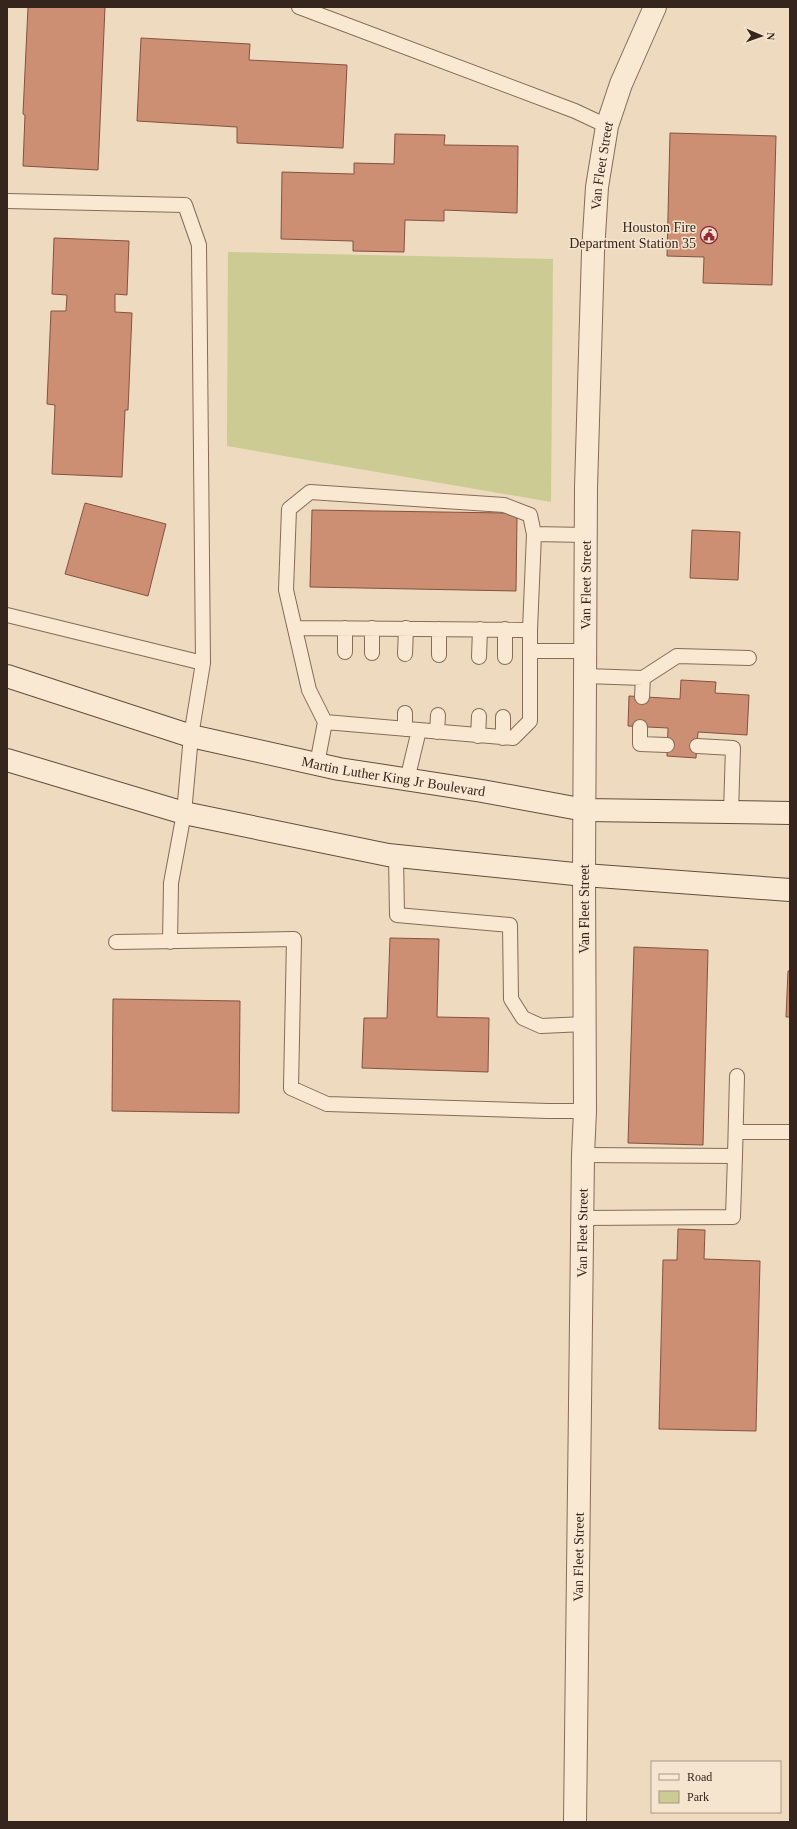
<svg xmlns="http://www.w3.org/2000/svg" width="797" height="1829" viewBox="0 0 797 1829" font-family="'Times New Roman',serif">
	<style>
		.green { fill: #cbcb93 }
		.building { fill: #cc8f74; stroke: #85523d }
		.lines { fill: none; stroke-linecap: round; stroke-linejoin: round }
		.service-casing { stroke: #866b57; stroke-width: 16 }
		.minor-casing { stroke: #866b57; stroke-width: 24 }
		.secondary-casing { stroke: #674c3b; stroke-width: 24 }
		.service { stroke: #f9e9d2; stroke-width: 14 }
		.minor { stroke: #f9e9d2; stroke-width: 22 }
		.secondary { stroke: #f9e9d2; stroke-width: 22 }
		.labels { text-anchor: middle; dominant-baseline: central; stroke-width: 3; stroke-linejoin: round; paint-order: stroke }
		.street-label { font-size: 14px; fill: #35251c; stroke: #f5e5ce }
		.poi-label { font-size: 14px; fill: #35251c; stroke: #f5e5ce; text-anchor: end }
	</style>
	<rect width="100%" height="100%" fill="#eddabf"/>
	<path class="green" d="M228 252 553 259 551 502 227 446Z"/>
	<path class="building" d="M28 7H105L98 170 23 166 25 115 23 114Z
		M141 38 250 44 249 60 347 65 343 148 237 143V127L137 121Z
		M670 133 776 136 772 285 703 283 704 257 667 256Z
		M395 134 445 135 444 145 518 146 517 213 444 210V221L405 220 404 252 353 251V241L281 239 282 172 354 174V163L394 164Z
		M54 238 129 241 127 295 115 294V312L132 313 128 410H125L122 477 52 474 55 405 47 404 51 311H66L67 295 52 294Z
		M85 503 166 524 148 596 65 574Z
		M312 510 505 513 517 518 516 591 310 587Z
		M692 530 740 532 738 580 690 578Z
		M681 680 716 682 715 693 749 695 747 735 698 732 696 758 667 756 668 728 628 726 629 696 680 699Z
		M390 938 439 939 437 1017 489 1018 488 1072 362 1068 364 1018H387Z
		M634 947 708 950 703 1145 628 1143Z
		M788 971H790V1017H786Z
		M113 999 240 1001 239 1113 112 1111Z
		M678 1229 705 1230 704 1259 760 1261 756 1431 659 1429 663 1260H677Z"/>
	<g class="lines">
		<g class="service-casing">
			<path id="service" d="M299 7 575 111 607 126
				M7 201 185 205 199 245 203 663 191 736 184 813 171 883 170 942
				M7 615 203 663
				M295 628 530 630
				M530 651H586
				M345 652V628
				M372 653V628
				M405 654 406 628
				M439 655V629
				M479 657 480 629
				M505 657V629
				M586 676 643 678 677 656 749 658
				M642 697 643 678
				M325 722 309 690 286 590 289 509 310 492 504 505 530 515 534 534
				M640 727V744L667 745
				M405 729V713
				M437 732 438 715
				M478 736 479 716
				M503 738V717
				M697 746 733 748 731 812
				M317 764 325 722 513 738 530 721V630L534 534 586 535
				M407 780 419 730
				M396 856 397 915 510 925 511 999 523 1018 541 1026 585 1024
				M116 942 294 939 291 1088 327 1104 548 1111H585
				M736 1132H790
				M583 1155 735 1156 737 1076
				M582 1218 733 1217 735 1156"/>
		</g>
		<g class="minor-casing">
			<g id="minor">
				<path id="s1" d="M575 1822 583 1155 585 1111 584 875 586 488 593 252 597 187 607 126 621 84 655 7"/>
			</g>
		</g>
		<g class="secondary-casing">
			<g id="secondary">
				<path id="s2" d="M7 676 191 736 339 769 482 791 585 810 790 813"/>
				<path d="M7 760 184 813 388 855 584 875 790 890"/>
			</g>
		</g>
		<use href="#service" class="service"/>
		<use href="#minor" class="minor"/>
		<use href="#secondary" class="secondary"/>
	</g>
	<defs>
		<g id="civic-ring" transform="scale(0.9)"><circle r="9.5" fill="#f5e5ce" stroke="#952834" stroke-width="1.5"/><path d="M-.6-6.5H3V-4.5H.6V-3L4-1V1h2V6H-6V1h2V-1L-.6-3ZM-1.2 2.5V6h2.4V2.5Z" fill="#952834"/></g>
	</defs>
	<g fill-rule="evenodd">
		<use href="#civic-ring" x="709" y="235"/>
	</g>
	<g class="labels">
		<g class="street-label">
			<text stroke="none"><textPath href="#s1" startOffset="1657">Van Fleet Street</textPath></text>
			<text stroke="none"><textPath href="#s1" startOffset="1237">Van Fleet Street</textPath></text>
			<text stroke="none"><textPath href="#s2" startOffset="400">Martin Luther King Jr Boulevard</textPath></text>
			<text transform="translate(584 909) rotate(-90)">Van Fleet Street</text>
			<text stroke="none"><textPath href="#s1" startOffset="589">Van Fleet Street</textPath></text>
			<text stroke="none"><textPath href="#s1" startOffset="265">Van Fleet Street</textPath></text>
		</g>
		<g class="poi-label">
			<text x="696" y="227">Houston Fire<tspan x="696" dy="16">Department Station 35</tspan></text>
		</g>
	</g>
	<rect width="797" height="1829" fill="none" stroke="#35251c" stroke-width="16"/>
	<rect x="651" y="1761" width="130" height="52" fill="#f5e5ce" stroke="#a89887"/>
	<rect x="659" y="1774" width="20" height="6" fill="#f9e9d2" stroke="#a89887"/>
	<text x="687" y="1781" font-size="12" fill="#35251c">Road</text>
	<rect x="659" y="1791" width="20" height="12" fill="#cbcb93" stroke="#a89887"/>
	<text x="687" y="1801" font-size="12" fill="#35251c">Park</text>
	<g transform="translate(761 36) rotate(92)" stroke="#f5e5ce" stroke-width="3" paint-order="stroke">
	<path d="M0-3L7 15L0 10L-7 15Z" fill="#35251c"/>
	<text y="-6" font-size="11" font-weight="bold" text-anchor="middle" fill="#35251c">N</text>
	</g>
</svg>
